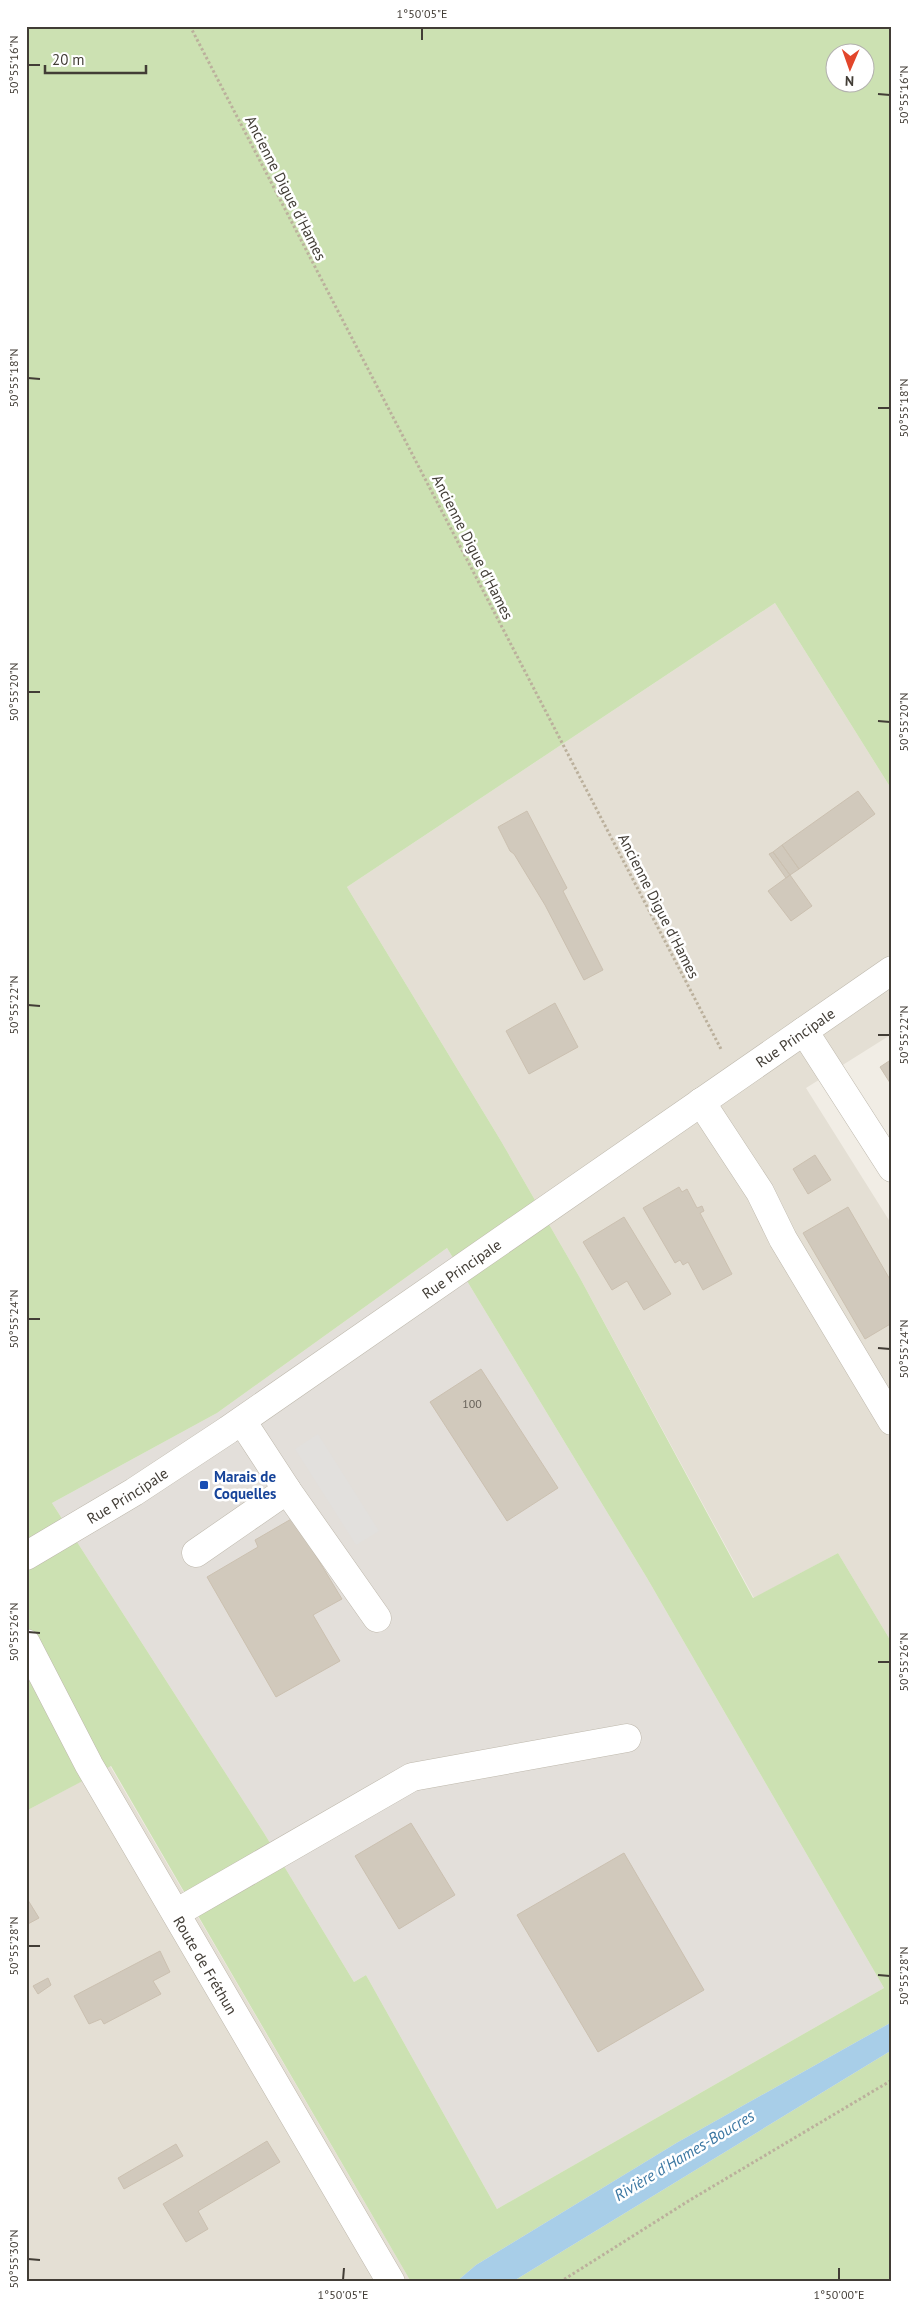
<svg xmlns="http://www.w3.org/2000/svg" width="918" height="2308" viewBox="0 0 918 2308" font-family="'PT Sans',sans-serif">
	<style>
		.residential { fill: #e4dfd4 }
		.industrial { fill: #e3dfda }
		.green { fill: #cce1b2; fill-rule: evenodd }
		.parking { fill: #e2e0dd }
		.water { fill: #a8cee8 }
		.building { fill: #d1c9bc; stroke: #cbc0b0 }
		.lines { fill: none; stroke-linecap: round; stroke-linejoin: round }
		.minor-casing { stroke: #beb8ac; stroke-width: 29 }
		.path { stroke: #bbb09c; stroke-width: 3; stroke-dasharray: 2.5 2.5; stroke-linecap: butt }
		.minor { stroke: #fff; stroke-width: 28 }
		.ticks { fill: none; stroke: #423d36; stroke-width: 2 }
		.transit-dot { fill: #1a4fb4; stroke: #fff; stroke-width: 2 }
		.labels { text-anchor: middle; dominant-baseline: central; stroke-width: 5; stroke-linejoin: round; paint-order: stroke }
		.number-label { font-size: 12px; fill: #666058 }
		.street-label { font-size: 15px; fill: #423d36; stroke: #fff }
		.transit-label { font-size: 15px; font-weight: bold; fill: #164399; stroke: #fff; text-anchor: start }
		.water-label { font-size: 16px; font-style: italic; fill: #3b77a2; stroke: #fff }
		.neatline { fill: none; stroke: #423d36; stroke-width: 2 }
		.ticks-label { font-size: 12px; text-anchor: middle; fill: #423d36 }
	</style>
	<rect width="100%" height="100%" fill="#f1ede5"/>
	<path class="residential" d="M775 603 892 790V1034L806 1088 892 1225V1643L838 1553 754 1598 580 1278 501 1141 347 887Z
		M110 1766 411 2282H26V1811Z"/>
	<path class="industrial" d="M447 1248 647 1578 884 1988 497 2209 366 1975 354 1982 264 1833 52 1503 217 1413Z"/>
	<path class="green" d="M26 26H892V790L775 603 347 887 501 1141 580 1278 753 1598 838 1553 892 1643V2022L678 2142 476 2265 456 2282H411L111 1766 26 1811ZM836 52H866V82H836ZM447 1248 647 1578 884 1988 497 2209 366 1975 354 1982 264 1833 52 1503 217 1413Z
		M892 2050V2282H512Z"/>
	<path class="parking" d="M318 1434 379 1531 356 1545 295 1449Z"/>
	<path class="water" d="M892 2022V2050L512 2282H456L476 2265 678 2142Z"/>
	<path class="building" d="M858 791 875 814 799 869 782 845Z
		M527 811 567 888 563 891 603 970 584 980 545 905 514 854 510 851 498 827Z
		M782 845 799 869 790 875 773 852Z
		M773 852 790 875 786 878 769 854Z
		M790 875 812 906 791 921 768 891Z
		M555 1003 578 1047 529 1074 506 1031Z
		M892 1059V1086L880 1067Z
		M815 1155 831 1180 808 1194 793 1169Z
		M679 1187 682 1192 687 1189 697 1208 702 1206 704 1211 700 1213 732 1274 703 1290 688 1262 683 1265 680 1260 675 1263 643 1208Z
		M848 1207 892 1283V1323L865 1339 803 1233Z
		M624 1217 671 1294 644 1310 627 1281 612 1290 583 1242Z
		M481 1369 558 1488 507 1521 430 1402Z
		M293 1518 342 1599 313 1615 340 1661 276 1697 207 1577 258 1547 255 1540Z
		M411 1823 455 1895 399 1929 355 1856Z
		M624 1853 704 1990 598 2052 517 1915Z
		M26 1897 39 1918 26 1925Z
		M160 1951 170 1972 153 1981 161 1994 104 2024 101 2019 89 2024 74 1996Z
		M48 1978 51 1985 38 1994 33 1986Z
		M267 2141 280 2162 198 2211 208 2229 186 2242 163 2204Z
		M176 2144 183 2156 124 2189 118 2178Z"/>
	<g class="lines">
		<g class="minor-casing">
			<g id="minor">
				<path d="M804 1031 892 1168"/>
				<path d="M701 1102 760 1192 783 1239 892 1421"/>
				<path d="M242 1421 287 1490"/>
				<path d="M196 1553 287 1490 377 1618"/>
				<path id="s1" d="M26 1556 134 1492 228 1430 892 970"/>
				<path id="s2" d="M26 1643 89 1765 391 2282"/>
				<path d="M176 1913 412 1777 627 1738"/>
			</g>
		</g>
		<path class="path" d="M190 26 722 1051
			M560 2282 690 2200 892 2080"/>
		<use href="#minor" class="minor"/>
	</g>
	<path class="ticks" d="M422 40V28M28 65H40M878 94 890 95M28 378 40 379M878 408H890M28 692H40M878 721 890 722M28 1005 40 1006M878 1035H890M28 1319H40M878 1348 890 1349M28 1632 40 1633M878 1662H890M28 1946H40M878 1975 890 1976M28 2259 40 2260M343 2280 344 2268M839 2280V2268"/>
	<rect class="transit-dot" x="199" y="1480" width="10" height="10" rx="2.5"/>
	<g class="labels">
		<g class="number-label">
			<text x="472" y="1403">100</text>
		</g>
		<g class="street-label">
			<text transform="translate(286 188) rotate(63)">Ancienne Digue d'Hames</text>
			<text transform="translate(473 547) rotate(63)">Ancienne Digue d'Hames</text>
			<text transform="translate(659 906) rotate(63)">Ancienne Digue d'Hames</text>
			<text stroke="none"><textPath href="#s1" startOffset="928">Rue Principale</textPath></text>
			<text stroke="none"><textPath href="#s1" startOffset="522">Rue Principale</textPath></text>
			<text stroke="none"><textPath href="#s1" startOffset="118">Rue Principale</textPath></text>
			<text stroke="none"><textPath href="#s2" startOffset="369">Route de Fréthun</textPath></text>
		</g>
		<g class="transit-label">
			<text x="214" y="1476">Marais de<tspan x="214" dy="17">Coquelles</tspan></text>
		</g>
		<g class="water-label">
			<text transform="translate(684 2155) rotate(-31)">Rivière d'Hames-Boucres</text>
		</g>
	</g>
	<rect width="918" height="2308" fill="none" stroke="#ffffff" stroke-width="55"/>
	<g transform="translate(850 68) rotate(182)"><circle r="24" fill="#ffffff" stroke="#b3b1af"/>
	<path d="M0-4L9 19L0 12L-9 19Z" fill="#e2462b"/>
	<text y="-8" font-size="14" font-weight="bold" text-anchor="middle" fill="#423d36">N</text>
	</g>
	<path d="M45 65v8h101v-8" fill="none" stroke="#423d36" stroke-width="2.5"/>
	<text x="52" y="65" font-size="15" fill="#423d36" stroke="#ffffff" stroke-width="4" paint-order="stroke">20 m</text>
	<rect x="28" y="28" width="862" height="2252" class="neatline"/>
	<g class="ticks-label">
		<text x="422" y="18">1°50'05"E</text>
		<text transform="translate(14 65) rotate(-90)" y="4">50°55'16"N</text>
		<text transform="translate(904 95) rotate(-90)" y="4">50°55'16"N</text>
		<text transform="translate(14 378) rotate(-90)" y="4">50°55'18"N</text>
		<text transform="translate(904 408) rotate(-90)" y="4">50°55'18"N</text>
		<text transform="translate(14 692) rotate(-90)" y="4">50°55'20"N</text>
		<text transform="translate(904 722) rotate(-90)" y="4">50°55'20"N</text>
		<text transform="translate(14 1005) rotate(-90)" y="4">50°55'22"N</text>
		<text transform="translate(904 1035) rotate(-90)" y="4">50°55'22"N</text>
		<text transform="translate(14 1319) rotate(-90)" y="4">50°55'24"N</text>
		<text transform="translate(904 1349) rotate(-90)" y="4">50°55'24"N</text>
		<text transform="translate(14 1632) rotate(-90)" y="4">50°55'26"N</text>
		<text transform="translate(904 1662) rotate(-90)" y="4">50°55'26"N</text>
		<text transform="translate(14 1946) rotate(-90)" y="4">50°55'28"N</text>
		<text transform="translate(904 1976) rotate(-90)" y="4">50°55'28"N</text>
		<text transform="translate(14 2259) rotate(-90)" y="4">50°55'30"N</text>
		<text x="343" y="2299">1°50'05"E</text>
		<text x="839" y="2299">1°50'00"E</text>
	</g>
</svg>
